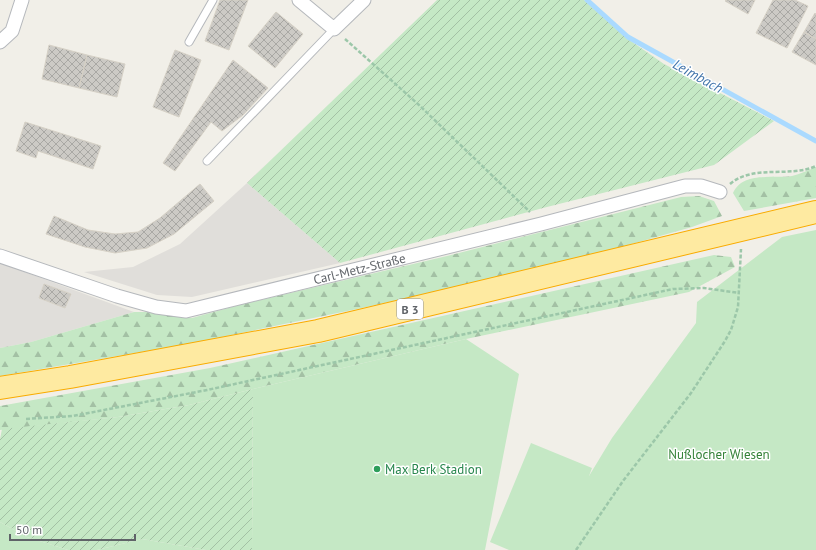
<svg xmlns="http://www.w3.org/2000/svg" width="816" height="550" viewBox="0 0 816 550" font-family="'PT Sans',sans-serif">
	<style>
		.industrial { fill: #e0deda }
		.forest { fill: url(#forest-firs) }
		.park { fill: #c5e8c5 }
		.garden { fill: url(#garden-furrows) }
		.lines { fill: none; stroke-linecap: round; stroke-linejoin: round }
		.stream { stroke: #aadaff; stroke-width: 5 }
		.building { fill: url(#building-cross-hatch); stroke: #d6d1c6 }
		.service-casing { stroke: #b5b8bc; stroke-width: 9 }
		.minor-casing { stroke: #b5b8bc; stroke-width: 15 }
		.trunk-casing { stroke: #f9ab00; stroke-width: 24 }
		.path { stroke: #9cc7a9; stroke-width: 2.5; stroke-dasharray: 4 2; stroke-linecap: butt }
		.service { stroke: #fff; stroke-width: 7 }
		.minor { stroke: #fff; stroke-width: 13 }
		.trunk { stroke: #feeaa1; stroke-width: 22 }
		.leisure-dot { fill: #2e9e5b; stroke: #fff; stroke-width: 1.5 }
		.labels { text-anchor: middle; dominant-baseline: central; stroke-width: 3; stroke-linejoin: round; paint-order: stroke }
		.shield { fill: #fff; stroke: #8f9295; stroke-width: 1 }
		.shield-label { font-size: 12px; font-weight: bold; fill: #5f6368 }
		.street-label { font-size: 13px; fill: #5f6368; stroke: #fff }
		.park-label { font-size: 13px; fill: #348238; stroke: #fff }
		.leisure-label { font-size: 13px; fill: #27864d; stroke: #fff; text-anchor: start }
		.water-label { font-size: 14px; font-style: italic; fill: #4174aa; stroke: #fff }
	</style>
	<defs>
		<pattern id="forest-firs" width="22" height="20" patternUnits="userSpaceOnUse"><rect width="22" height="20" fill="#c5e8c5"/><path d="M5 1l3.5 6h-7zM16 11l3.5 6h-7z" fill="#a3c0a4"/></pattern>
		<pattern id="garden-furrows" width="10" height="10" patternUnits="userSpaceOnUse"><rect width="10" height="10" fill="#c5e8c5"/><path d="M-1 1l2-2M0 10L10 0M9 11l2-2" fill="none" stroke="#a3c0a4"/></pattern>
		<pattern id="building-cross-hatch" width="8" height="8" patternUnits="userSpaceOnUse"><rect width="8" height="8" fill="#cccac5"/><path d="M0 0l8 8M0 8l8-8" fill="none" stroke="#a9a8a4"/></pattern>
	</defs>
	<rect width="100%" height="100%" fill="#f1efe8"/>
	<path class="industrial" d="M247 183 340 263 192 297 157 295 84 272 133 267 180 244Z
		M0 263 134 312 31 342 0 348Z"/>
	<path class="forest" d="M816 167V198L744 211 733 193C743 171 773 179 792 176 800 174 808 170 816 167Z
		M699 196 714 201 722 216 692 227 557 265 362 308 188 344 0 376V348L31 342 134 312H146L192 318 239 305 447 256 681 197Z
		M714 255 731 257 735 267 689 292 466 339 253 389 189 405 118 417 0 430V406L210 368Z"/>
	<path class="park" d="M816 230V550H509L490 542 531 443 592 468 589 476 612 438 696 323 697 302 782 237Z
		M466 339 519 374 485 550H252L253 389Z
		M0 522 27 537 68 550H0Z
		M142 539 206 550H97Z"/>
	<path class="garden" d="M437 0H584L628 39 664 64 774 121 714 165 543 208 340 263 247 183Z
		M253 389 252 550H206L142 539 97 550H68L27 537 0 522V439L2 429 118 417 189 405Z"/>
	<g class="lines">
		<path class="stream" d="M587 0 628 37 816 141"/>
	</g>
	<path class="building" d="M220 0H248L229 50 205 41Z
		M726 0H755L748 14 725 1Z
		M773 0H795L808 6 787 48 756 33Z
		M276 12 303 34 275 68 248 46Z
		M815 13 816 14V39L804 32Z
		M804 32 816 39V65L792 52Z
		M49 45 87 55 79 88 42 79Z
		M175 50 201 60 179 117 153 107Z
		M87 55 125 64 117 97 79 88Z
		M233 60 268 88 243 115 222 131 211 122 175 171 163 163Z
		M25 122 101 146 93 169 38 151 36 158 16 151Z
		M200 184 214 201 174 234 147 248 115 253 85 247 46 234 54 216 88 230 115 234 138 232 160 218Z
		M44 284 71 294 65 308 39 298Z"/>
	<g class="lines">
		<g class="service-casing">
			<path id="service" d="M189 42 213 0
				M207 161 334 29"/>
		</g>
		<g class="minor-casing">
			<g id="minor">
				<path d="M299 0 334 29 364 0"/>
				<path d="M0 42 12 31 22 0"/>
				<path id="s1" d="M0 256 117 296 156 307 186 311 541 224 685 186H701L720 192"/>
			</g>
		</g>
		<g class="trunk-casing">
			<path id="trunk" d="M0 388 70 377 318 331 816 212"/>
		</g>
		<path class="path" d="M345 39 419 105 530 212
			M730 184C753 164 791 178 816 166
			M26 419 73 416 207 390 673 289 704 288 739 293
			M576 550 623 481 691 393 725 341 731 330 738 307 741 249"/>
		<use href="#service" class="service"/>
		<use href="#minor" class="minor"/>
		<use href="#trunk" class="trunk"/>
	</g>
	<circle class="leisure-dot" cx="377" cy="469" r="4"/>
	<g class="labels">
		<rect class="shield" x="397" y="299" width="26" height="20" rx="3"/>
		<g class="shield-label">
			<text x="410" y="309">B 3</text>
		</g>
		<g class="street-label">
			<text stroke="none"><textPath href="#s1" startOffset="373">Carl-Metz-Straße</textPath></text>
		</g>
		<g class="park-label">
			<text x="719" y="454">Nußlocher Wiesen</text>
		</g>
		<g class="leisure-label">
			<text x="385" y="469">Max Berk Stadion</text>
		</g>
		<g class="water-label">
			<text transform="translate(698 76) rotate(29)">Leimbach</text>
		</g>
	</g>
	<path d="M10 534v6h125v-6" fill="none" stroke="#5f6368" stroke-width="2"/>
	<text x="16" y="534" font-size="12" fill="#5f6368" stroke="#ffffff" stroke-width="3" paint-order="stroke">50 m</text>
</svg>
